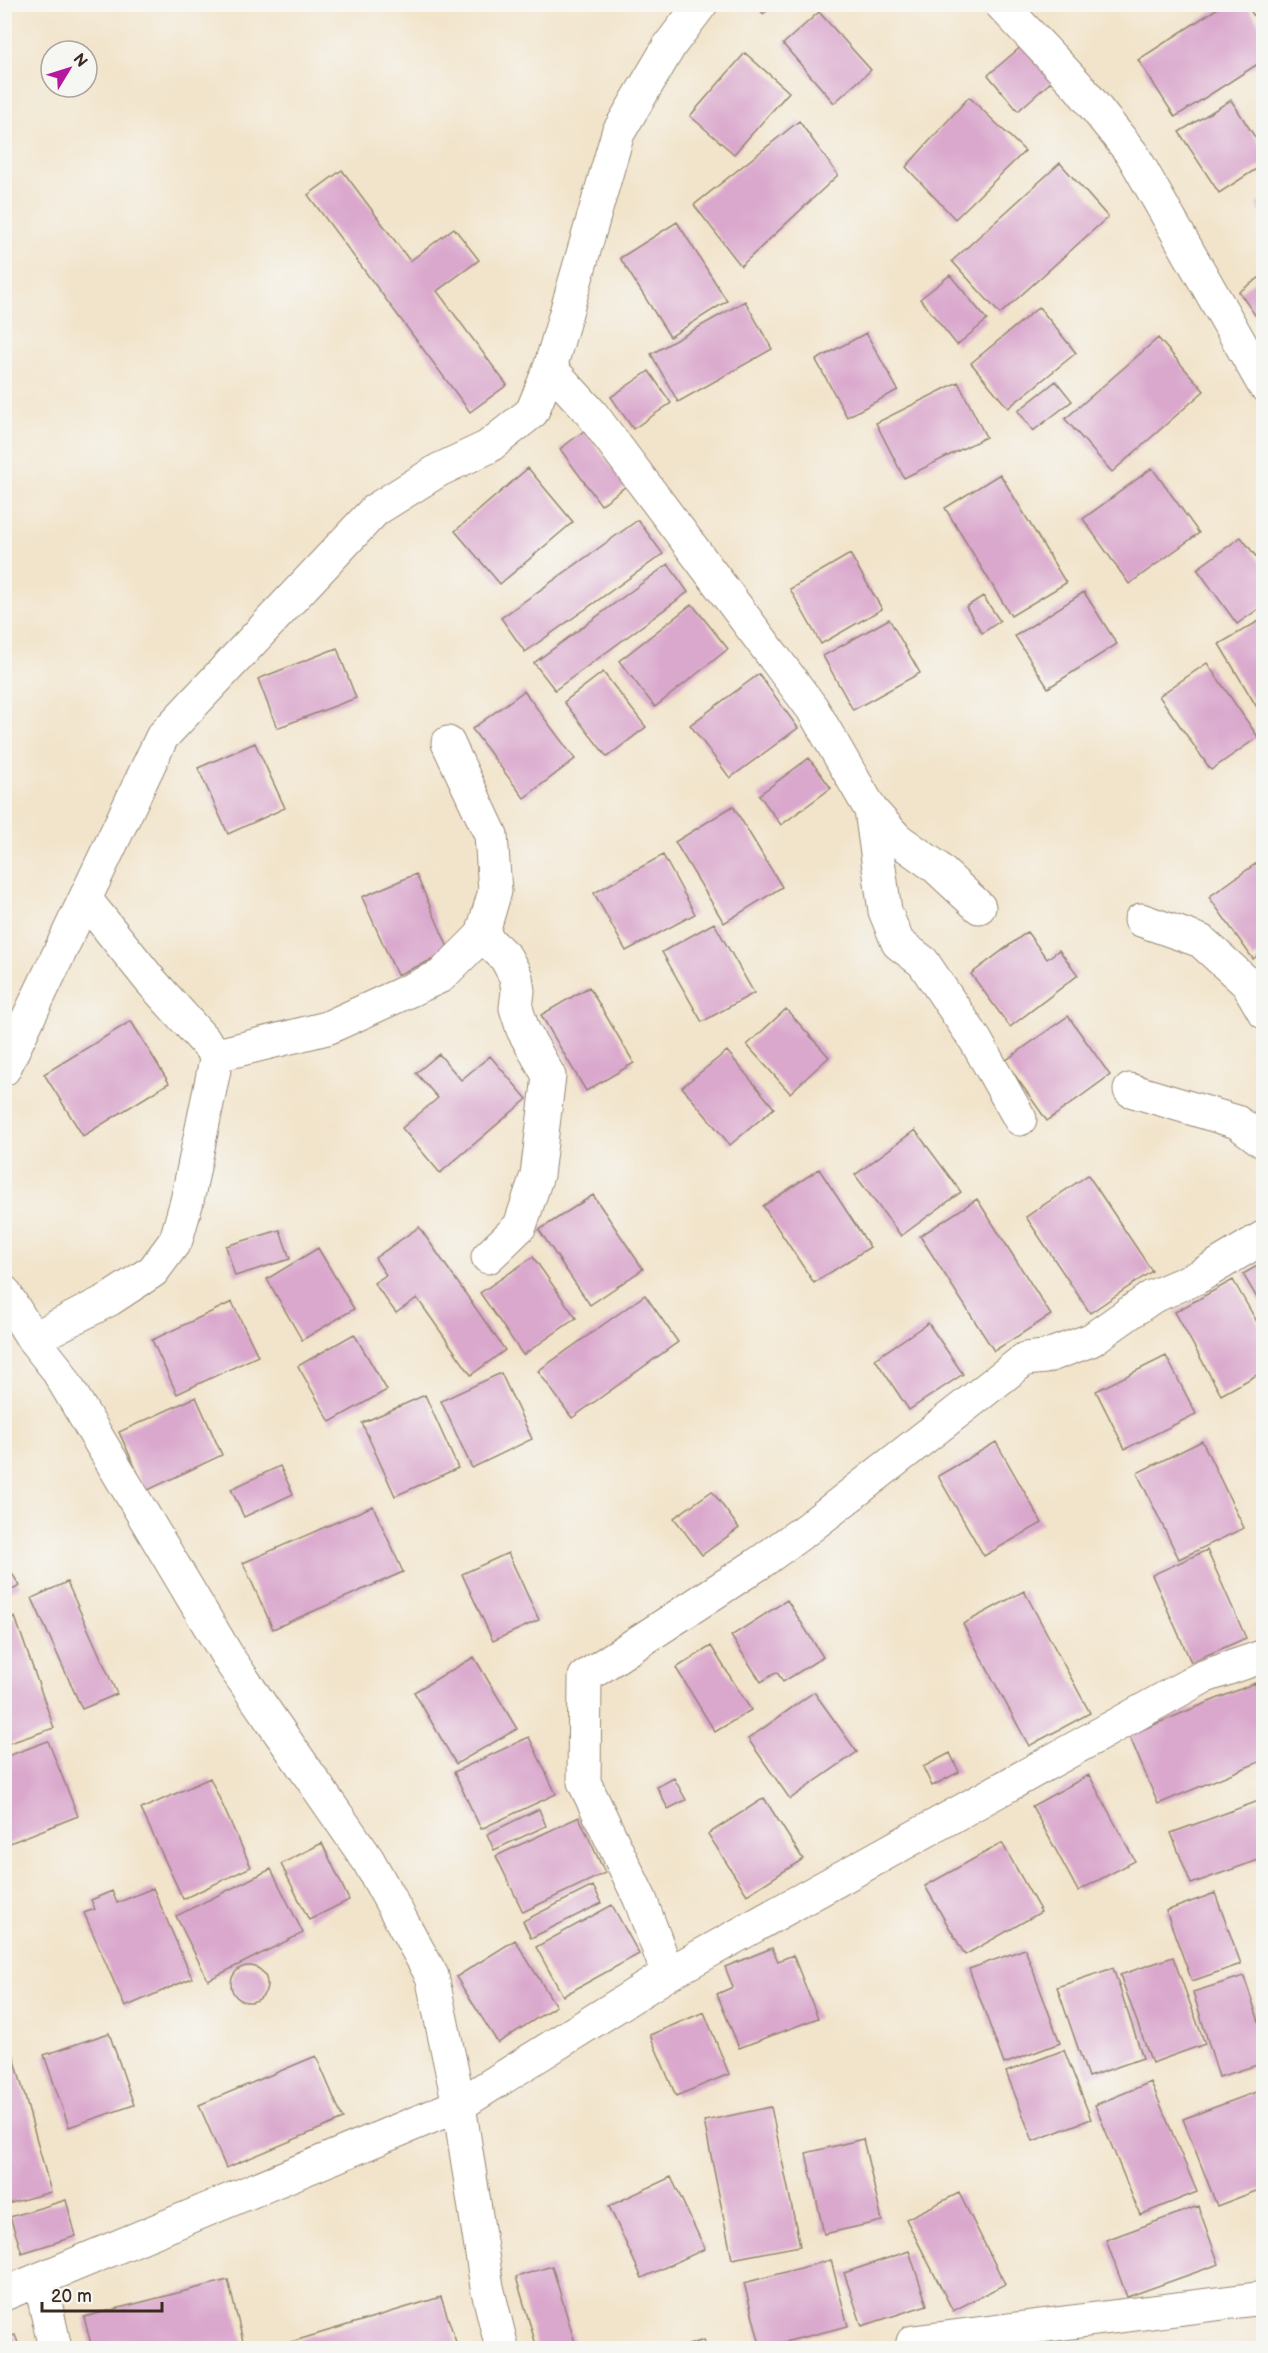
<svg xmlns="http://www.w3.org/2000/svg" width="1268" height="2353" viewBox="0 0 1268 2353" font-family="'Balsamiq Sans',sans-serif">
	<style>
		.building { fill: #daa8cd }
		.lines { fill: none; stroke-linecap: round; stroke-linejoin: round }
		.minor-casing { stroke: #968774; stroke-width: 35 }
		.minor { stroke: #fff; stroke-width: 33 }
	</style>
	<rect width="100%" height="100%" fill="#f6f6f2"/>
	<filter id="ink" filterUnits="userSpaceOnUse"><feTurbulence type="fractalNoise" baseFrequency=".0167" numOctaves="2"/><feDisplacementMap in="SourceGraphic" scale="12" xChannelSelector="R" yChannelSelector="G"/><feConvolveMatrix kernelMatrix="1 2 1 2 8 2 1 2 1" color-interpolation-filters="sRGB"/></filter>
	<filter id="wash" filterUnits="userSpaceOnUse"><feTurbulence type="fractalNoise" baseFrequency=".008" numOctaves="4" result="noise"/><feDisplacementMap in="SourceGraphic" scale="24" xChannelSelector="R" yChannelSelector="G"/><feGaussianBlur stdDeviation="1.35" result="paint"/><feColorMatrix in="noise" values="0 0 0 0 0 0 0 0 0 0 0 0 0 0 0 0 0 1.4 0 .05"/><feComposite in="paint" operator="in"/></filter>
	<g filter="url(#wash)">
		<rect width="100%" height="100%" fill="#f2e4cb"/>
		<g id="blocks">
			<path class="building" d="M756 4H776L763 14Z
				M1224 4H1246L1264 31V60L1175 117 1138 60Z
				M819 12 871 70 834 103 783 44Z
				M1023 45 1053 80 1018 111 988 75Z
				M745 53 789 92 734 154 690 116Z
				M969 97 1025 151 955 219 906 167Z
				M1231 100 1264 151V164L1219 193 1179 132Z
				M799 121 838 175 741 266 694 205Z
				M1060 163 1108 217 1000 314 952 261Z
				M342 170 410 261 454 228 479 260 437 291 507 385 470 412 308 195Z
				M1264 200V216L1256 205Z
				M677 222 727 301 670 337 620 258Z
				M950 275 987 320 957 345 920 299Z
				M1262 276 1264 309 1255 315 1239 292Z
				M745 301 772 349 678 402 651 354Z
				M1039 307 1076 353 1008 408 971 363Z
				M866 333 898 390 847 417 816 360Z
				M1158 338 1204 391 1112 472 1065 419Z
				M649 371 671 403 633 429 611 397Z
				M1056 381 1072 401 1033 431 1018 411Z
				M958 382 986 437 904 478 876 423Z
				M584 431 626 486 601 505 560 449Z
				M528 468 573 522 500 584 455 531Z
				M1152 468 1199 533 1129 584 1083 519Z
				M1000 474 1066 583 1011 616 945 508Z
				M638 520 663 554 525 652 501 618Z
				M1241 537 1264 567V605L1237 624 1197 569Z
				M850 554 882 609 821 644 790 589Z
				M668 564 688 592 555 690 534 663Z
				M1084 592 1117 644 1048 688 1015 636Z
				M983 596 1000 621 982 633 966 607Z
				M692 604 728 649 655 707 619 661Z
				M1264 618V719L1219 644Z
				M889 619 920 673 853 710 823 656Z
				M337 648 356 698 277 728 258 679Z
				M1207 663 1258 737 1211 770 1159 696Z
				M603 672 646 727 607 757 564 702Z
				M759 674 798 728 730 778 690 725Z
				M524 691 575 759 524 798 472 729Z
				M255 743 285 808 228 834 198 768Z
				M809 758 831 788 781 825 759 795Z
				M733 806 782 887 724 923 675 842Z
				M663 855 695 914 626 951 594 893Z
				M1261 860 1264 864V951L1253 959 1209 897Z
				M416 874 450 952 397 975 362 897Z
				M714 923 754 993 702 1022 662 952Z
				M1027 932 1047 959 1059 950 1078 975 1010 1027 971 974Z
				M589 987 634 1063 586 1091 541 1015Z
				M786 1009 829 1057 790 1093 747 1045Z
				M1068 1016 1110 1075 1047 1121 1005 1061Z
				M131 1021 169 1083 83 1136 44 1074Z
				M727 1051 774 1108 730 1145 682 1087Z
				M439 1054 461 1080 490 1056 527 1099 440 1173 402 1128 438 1098 416 1073Z
				M915 1130 961 1192 901 1236 855 1175Z
				M819 1169 870 1247 814 1283 763 1206Z
				M1088 1175 1152 1271 1090 1313 1026 1217Z
				M593 1195 643 1269 590 1305 539 1230Z
				M977 1199 1051 1315 994 1351 920 1236Z
				M419 1227 505 1350 471 1375 417 1298 396 1313 374 1283 386 1275 375 1258Z
				M280 1230 290 1259 235 1276 226 1246Z
				M318 1248 354 1309 302 1340 267 1279Z
				M533 1257 576 1318 523 1355 480 1293Z
				M1264 1262V1310L1243 1274Z
				M1233 1280 1264 1334V1371L1221 1395 1175 1312Z
				M645 1295 678 1342 572 1418 538 1371Z
				M232 1302 258 1356 177 1394 152 1340Z
				M928 1323 963 1374 909 1410 875 1359Z
				M354 1334 387 1390 330 1422 298 1366Z
				M1166 1356 1196 1414 1125 1449 1096 1391Z
				M501 1373 532 1439 472 1468 441 1401Z
				M425 1395 458 1468 395 1496 362 1423Z
				M196 1397 222 1455 146 1491 119 1432Z
				M1202 1441 1244 1528 1179 1559 1137 1473Z
				M996 1442 1042 1523 984 1556 938 1476Z
				M280 1466 293 1494 244 1517 231 1489Z
				M712 1491 739 1528 702 1555 674 1518Z
				M373 1506 403 1572 273 1629 243 1563Z
				M1207 1550 1246 1638 1191 1662 1152 1575Z
				M508 1553 539 1620 493 1641 462 1574Z
				M4 1561 20 1586 4 1594Z
				M67 1582 117 1694 82 1709 32 1598Z
				M1024 1591 1090 1713 1029 1746 963 1624Z
				M787 1600 823 1657 783 1682 777 1672 761 1682 731 1636Z
				M15 1617 54 1728 4 1745V1621Z
				M711 1646 751 1710 715 1732 676 1668Z
				M474 1657 517 1729 456 1764 414 1692Z
				M1255 1683 1264 1705V1760L1158 1804 1129 1735Z
				M814 1692 857 1752 790 1799 748 1739Z
				M529 1737 556 1794 481 1829 454 1772Z
				M48 1741 78 1816 5 1845V1757Z
				M950 1753 959 1772 932 1786 923 1767Z
				M1089 1775 1135 1861 1078 1891 1032 1806Z
				M210 1778 251 1867 183 1899 141 1809Z
				M674 1778 686 1800 668 1809 657 1787Z
				M764 1798 803 1859 747 1895 708 1834Z
				M1264 1799V1858L1191 1884 1171 1833Z
				M539 1809 546 1826 494 1850 487 1834Z
				M579 1817 605 1873 523 1912 496 1856Z
				M322 1843 349 1900 309 1920 281 1864Z
				M1002 1843 1041 1912 965 1955 925 1886Z
				M271 1869 303 1933 208 1980 176 1916Z
				M593 1886 602 1903 531 1938 523 1921Z
				M153 1888 192 1978 125 2007 84 1913 95 1909 91 1900 112 1891 117 1903Z
				M1215 1893 1241 1964 1192 1981 1166 1911Z
				M612 1905 639 1954 563 1996 536 1947Z
				M515 1940 556 2006 498 2043 456 1977Z
				M772 1948 778 1961 793 1955 818 2018 739 2048 717 1994 733 1987 725 1967Z
				M1025 1949 1060 2043 1004 2064 969 1969Z
				M1173 1957 1205 2044 1152 2063 1120 1975Z
				M231 1984a18 18 0 1 1 36 0a18 18 0 1 1-36 0Z
				M1113 1968 1143 2058 1088 2077 1057 1987Z
				M1244 1976 1264 2037V2063L1219 2077 1193 1992Z
				M704 2012 729 2074 676 2096 650 2035Z
				M109 2033 134 2105 69 2127 44 2055Z
				M10 2042 51 2192 4 2205V2044Z
				M1064 2050 1091 2119 1033 2141 1006 2072Z
				M316 2056 343 2119 226 2168 199 2105Z
				M1151 2082 1197 2192 1140 2215 1095 2105Z
				M1264 2089V2188L1217 2206 1183 2119Z
				M771 2107 800 2246 732 2259 704 2121Z
				M863 2139 882 2221 824 2234 806 2153Z
				M671 2177 705 2249 642 2278 609 2206Z
				M959 2193 1005 2284 953 2311 906 2219Z
				M66 2200 76 2236 22 2253 10 2217Z
				M1198 2206 1219 2264 1127 2297 1106 2240Z
				M909 2251 927 2305 862 2326 844 2273Z
				M831 2260 848 2326 761 2348 744 2283Z
				M552 2266 576 2346 567 2348H537L516 2277Z
				M228 2280 244 2345 233 2348H92L84 2317Z
				M441 2297 458 2348H271Z
				M15 2335 20 2348H4V2339Z
				M704 2340 707 2348H679Z"/>
		</g>
	</g>
	<g filter="url(#ink)">
		<use href="#blocks" fill-opacity="0" stroke="#968774" stroke-width="1.5"/>
		<g class="lines">
			<g class="minor-casing">
				<path id="minor" d="M1001 4 1079 87 1133 155 1264 385
					M550 368 591 413 812 708 871 810 885 911 898 943 923 962 976 1041 1020 1119
					M871 810 897 839 935 866 979 907
					M85 899 150 980 217 1055 327 1028 441 976 482 935 495 891 491 835 448 743
					M1141 920 1201 941 1247 983 1264 1012
					M482 935 506 958 516 977 518 991 516 1008 523 1030 549 1076 537 1175 520 1226 488 1257
					M4 1069 162 737 375 510 439 470 488 447 532 412 550 368 618 133 670 45 701 4
					M1130 1090 1237 1122 1264 1142
					M4 1292 33 1339 56 1368 231 1662 368 1860 432 1976 459 2105 487 2287 502 2348
					M33 1339 110 1299 153 1271 176 1240 187 1201 217 1055
					M668 1974 640 1899 584 1782 585 1677 758 1564 811 1526 1025 1359 1045 1357 1091 1340 1152 1297 1198 1277 1264 1237
					M40 2280 55 2348
					M4 2294 459 2105 668 1974 1203 1677 1264 1656
					M913 2342 1264 2298"/>
			</g>
			<use href="#minor" class="minor"/>
		</g>
	</g>
	<rect width="1268" height="2353" fill="none" stroke="#f6f6f2" stroke-width="24"/>
	<g transform="translate(69 69) rotate(52)"><circle r="28" fill="#f6f6f2" stroke="#aba49d" stroke-width="1.5"/>
	<path d="M0-4.5L10 22L0 15L-10 22Z" fill="#b5179e"/>
	<text y="-9" font-size="16" font-weight="bold" text-anchor="middle" fill="#3b2a1e">N</text>
	</g>
	<path d="M42 2302v9h120v-9" fill="none" stroke="#3b2a1e" stroke-width="3"/>
	<text x="51" y="2302" font-size="18" fill="#3b2a1e" stroke="#f6f6f2" stroke-width="4.5" paint-order="stroke">20 m</text>
</svg>
